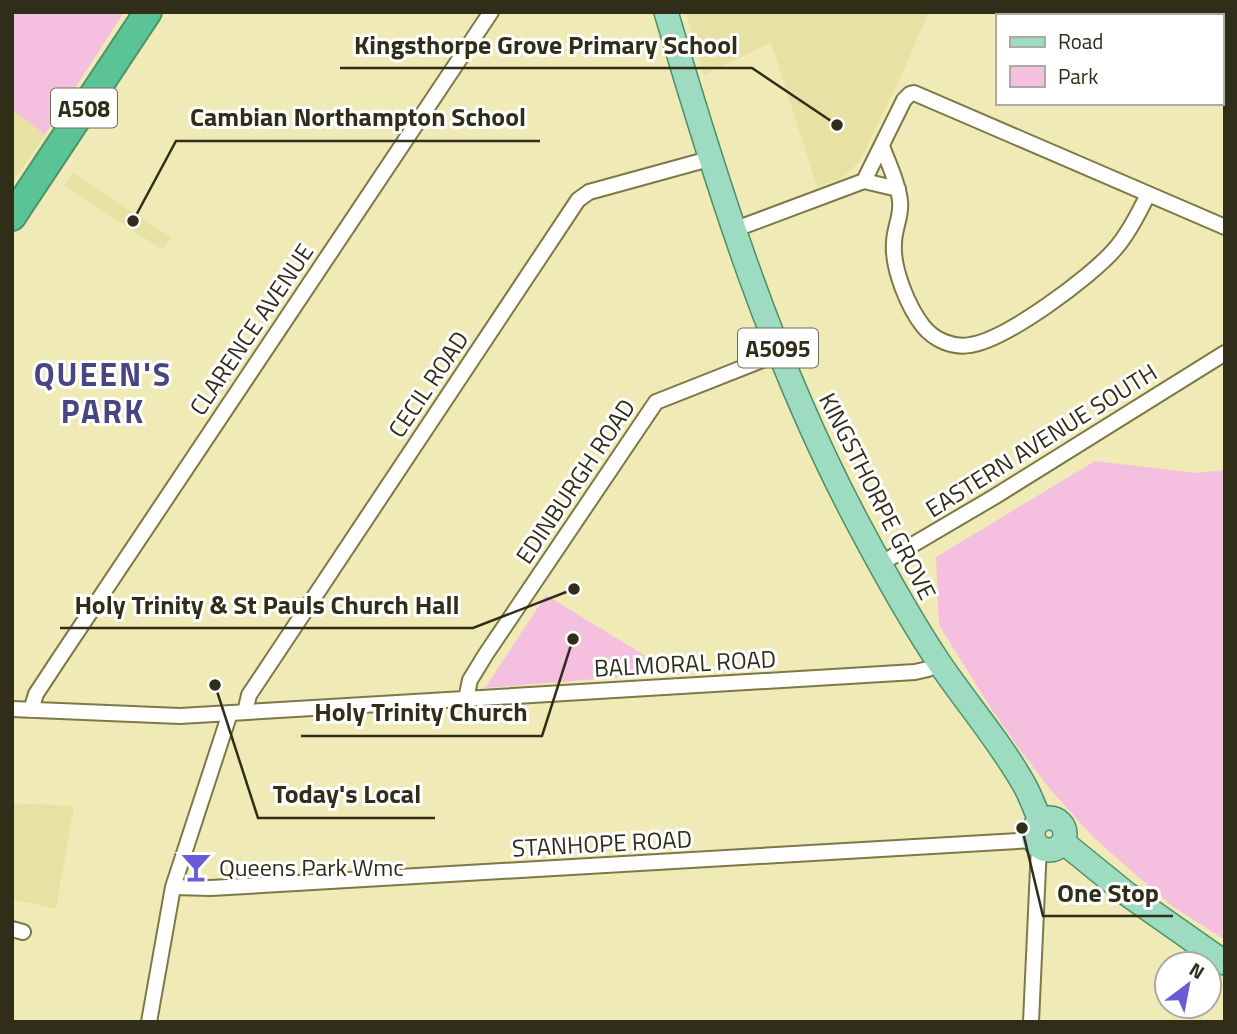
<svg xmlns="http://www.w3.org/2000/svg" width="1237" height="1034" viewBox="0 0 1237 1034" font-family="'Titillium Web',sans-serif">
	<style>
		.built { fill: #e7e1a3 }
		.green { fill: #f5c0df }
		.lines { fill: none; stroke-linecap: round; stroke-linejoin: round }
		.street-casing { stroke: #7d7846; stroke-width: 18 }
		.primary-casing { stroke: #4c906b; stroke-width: 26 }
		.highway-casing { stroke: #4c906b; stroke-width: 30 }
		.street { stroke: #fff; stroke-width: 14 }
		.primary { stroke: #9ddcc1; stroke-width: 23 }
		.highway { stroke: #5bc497; stroke-width: 26 }
		.labels { text-anchor: middle; dominant-baseline: central; stroke-width: 6; stroke-linejoin: round; paint-order: stroke }
		.shield { fill: #fff; stroke: #6e6d5e; stroke-width: 2 }
		.shield-label { font-size: 23px; font-weight: bold; fill: #302e19 }
		.street-label { font-size: 24px; fill: #302e19; stroke: #fff }
		.poi-label { font-size: 24px; fill: #302e19; stroke: #fff; text-anchor: start }
		.district-label { font-size: 32px; font-weight: bold; letter-spacing: 2px; fill: #484583; stroke: #fff }
		.leader { fill: none; stroke: #302e19; stroke-width: 2.5 }
		.callout-dot { fill: #302e19; stroke: #fff; stroke-width: 2.5 }
		.callout-label { font-size: 26px; text-anchor: middle; font-weight: bold; fill: #302e19; stroke: #fff; stroke-width: 6; stroke-linejoin: round; paint-order: stroke }
	</style>
	<rect width="100%" height="100%" fill="#f0ebb6"/>
	<path class="built" d="M686 12H929L902 74 859 163 840 179 817 187 771 42 704 75Z
		M12 109 45 135 12 183Z
		M73 173 171 237 163 250 64 186Z
		M12 803 74 806 56 909 12 899Z"/>
	<path class="green" d="M12 12H124L45 135 12 109Z
		M1095 461 1196 473 1225 470V940L1172 906 1095 839 1049 788 1018 747 990 707 939 625 936 557Z
		M546 595 644 655 645 675 485 688Z"/>
	<g class="lines">
		<g class="street-casing">
			<path id="street" d="M1129 12 1137 16
				M1221 53 1225 55
				M882 146C888 163 898 182 900 201 902 215 894 229 894 243 892 268 908 307 923 326 934 340 953 348 970 345 1006 340 1091 277 1115 249 1129 233 1139 213 1148 194
				M864 181 898 189
				M733 230 864 181 904 100 910 94 914 93 1225 227
				M880 564 994 497 1225 353
				M466 699 470 680 486 654 656 402 780 353
				M12 709 180 716 915 672 928 669 940 663
				M31 710 36 694 59 659 491 12
				M245 712 249 695 275 656 578 200 589 192 709 159
				M173 887 211 888 1034 840
				M12 929 23 932
				M149 1022 173 887 230 713
				M1031 1022 1039 846"/>
		</g>
		<g class="primary-casing">
			<path id="primary" d="M666 12C718 188 773 365 860 527 885 574 911 621 940 664 968 705 1001 743 1025 786 1031 797 1035 809 1040 820
				M1033 834a16 16 0 1 1 32 0a16 16 0 1 1-32 0Z
				M1063 842 1127 894 1225 963"/>
		</g>
		<g class="highway-casing">
			<path id="highway" d="M12 217 148 12"/>
		</g>
		<use href="#street" class="street"/>
		<use href="#primary" class="primary"/>
		<use href="#highway" class="highway"/>
	</g>
	<defs>
		<g id="bar-bare" transform="scale(2.415)"><path d="M-6-5H6L.8 .8V4.5H3.5V6h-7V4.5H-.8V.8Z" fill="#685dd6" stroke="#fff" stroke-width="2.5" paint-order="stroke"/></g>
	</defs>
	<g fill-rule="evenodd">
		<use href="#bar-bare" x="196" y="867"/>
	</g>
	<g class="labels">
		<g class="shield">
			<rect x="51" y="88.5" width="66" height="39" rx="5"/>
			<rect x="738" y="328.5" width="80" height="39" rx="5"/>
		</g>
		<g class="shield-label">
			<text x="84" y="108">A508</text>
			<text x="778" y="348">A5095</text>
		</g>
		<g class="street-label">
			<text transform="translate(251 329) rotate(-56)">CLARENCE AVENUE</text>
			<text transform="translate(428 384) rotate(-56)">CECIL ROAD</text>
			<text transform="translate(1041 440) rotate(-32)">EASTERN AVENUE SOUTH</text>
			<text transform="translate(575 481) rotate(-56)">EDINBURGH ROAD</text>
			<text transform="translate(878 496) rotate(63)">KINGSTHORPE GROVE</text>
			<text transform="translate(685 663) rotate(-3)">BALMORAL ROAD</text>
			<text transform="translate(602 843) rotate(-3)">STANHOPE ROAD</text>
		</g>
		<g class="poi-label">
			<text x="219" y="867">Queens Park Wmc</text>
		</g>
		<g class="district-label">
			<text x="103" y="374">QUEEN'S<tspan x="103" dy="37">PARK</tspan></text>
		</g>
	</g>
	<path class="leader" d="M837 125L752 68H340M133 221L176 141H540M574 589L473 628H60M573 639L542 736H301M215 685L258 818H435M1022 828L1043 916H1173"/>
	<g class="callout-dot">
		<circle cx="837" cy="125" r="7"/>
		<circle cx="133" cy="221" r="7"/>
		<circle cx="574" cy="589" r="7"/>
		<circle cx="573" cy="639" r="7"/>
		<circle cx="215" cy="685" r="7"/>
		<circle cx="1022" cy="828" r="7"/>
	</g>
	<g class="callout-label">
		<text x="546" y="54">Kingsthorpe Grove Primary School</text>
		<text x="358" y="126">Cambian Northampton School</text>
		<text x="267" y="614">Holy Trinity &amp; St Pauls Church Hall</text>
		<text x="421" y="721">Holy Trinity Church</text>
		<text x="347" y="803">Today's Local</text>
		<text x="1108" y="902">One Stop</text>
	</g>
	<rect width="1237" height="1034" fill="none" stroke="#302e19" stroke-width="28"/>
	<rect x="996" y="14" width="228" height="91" fill="#ffffff" stroke="#acaba3" stroke-width="2"/>
	<rect x="1010" y="37" width="35" height="10" fill="#9ddcc1" stroke="#acaba3" stroke-width="2"/>
	<text x="1058" y="49" font-size="21" fill="#302e19">Road</text>
	<rect x="1010" y="66" width="35" height="21" fill="#f5c0df" stroke="#acaba3" stroke-width="2"/>
	<text x="1058" y="84" font-size="21" fill="#302e19">Park</text>
	<g transform="translate(1188 985) rotate(32)"><circle r="33" fill="#ffffff" stroke="#acaba3" stroke-width="2"/>
	<path d="M0-5L12 26L0 18L-12 26Z" fill="#685dd6"/>
	<text y="-10" font-size="19" font-weight="bold" text-anchor="middle" fill="#302e19">N</text>
	</g>
</svg>
